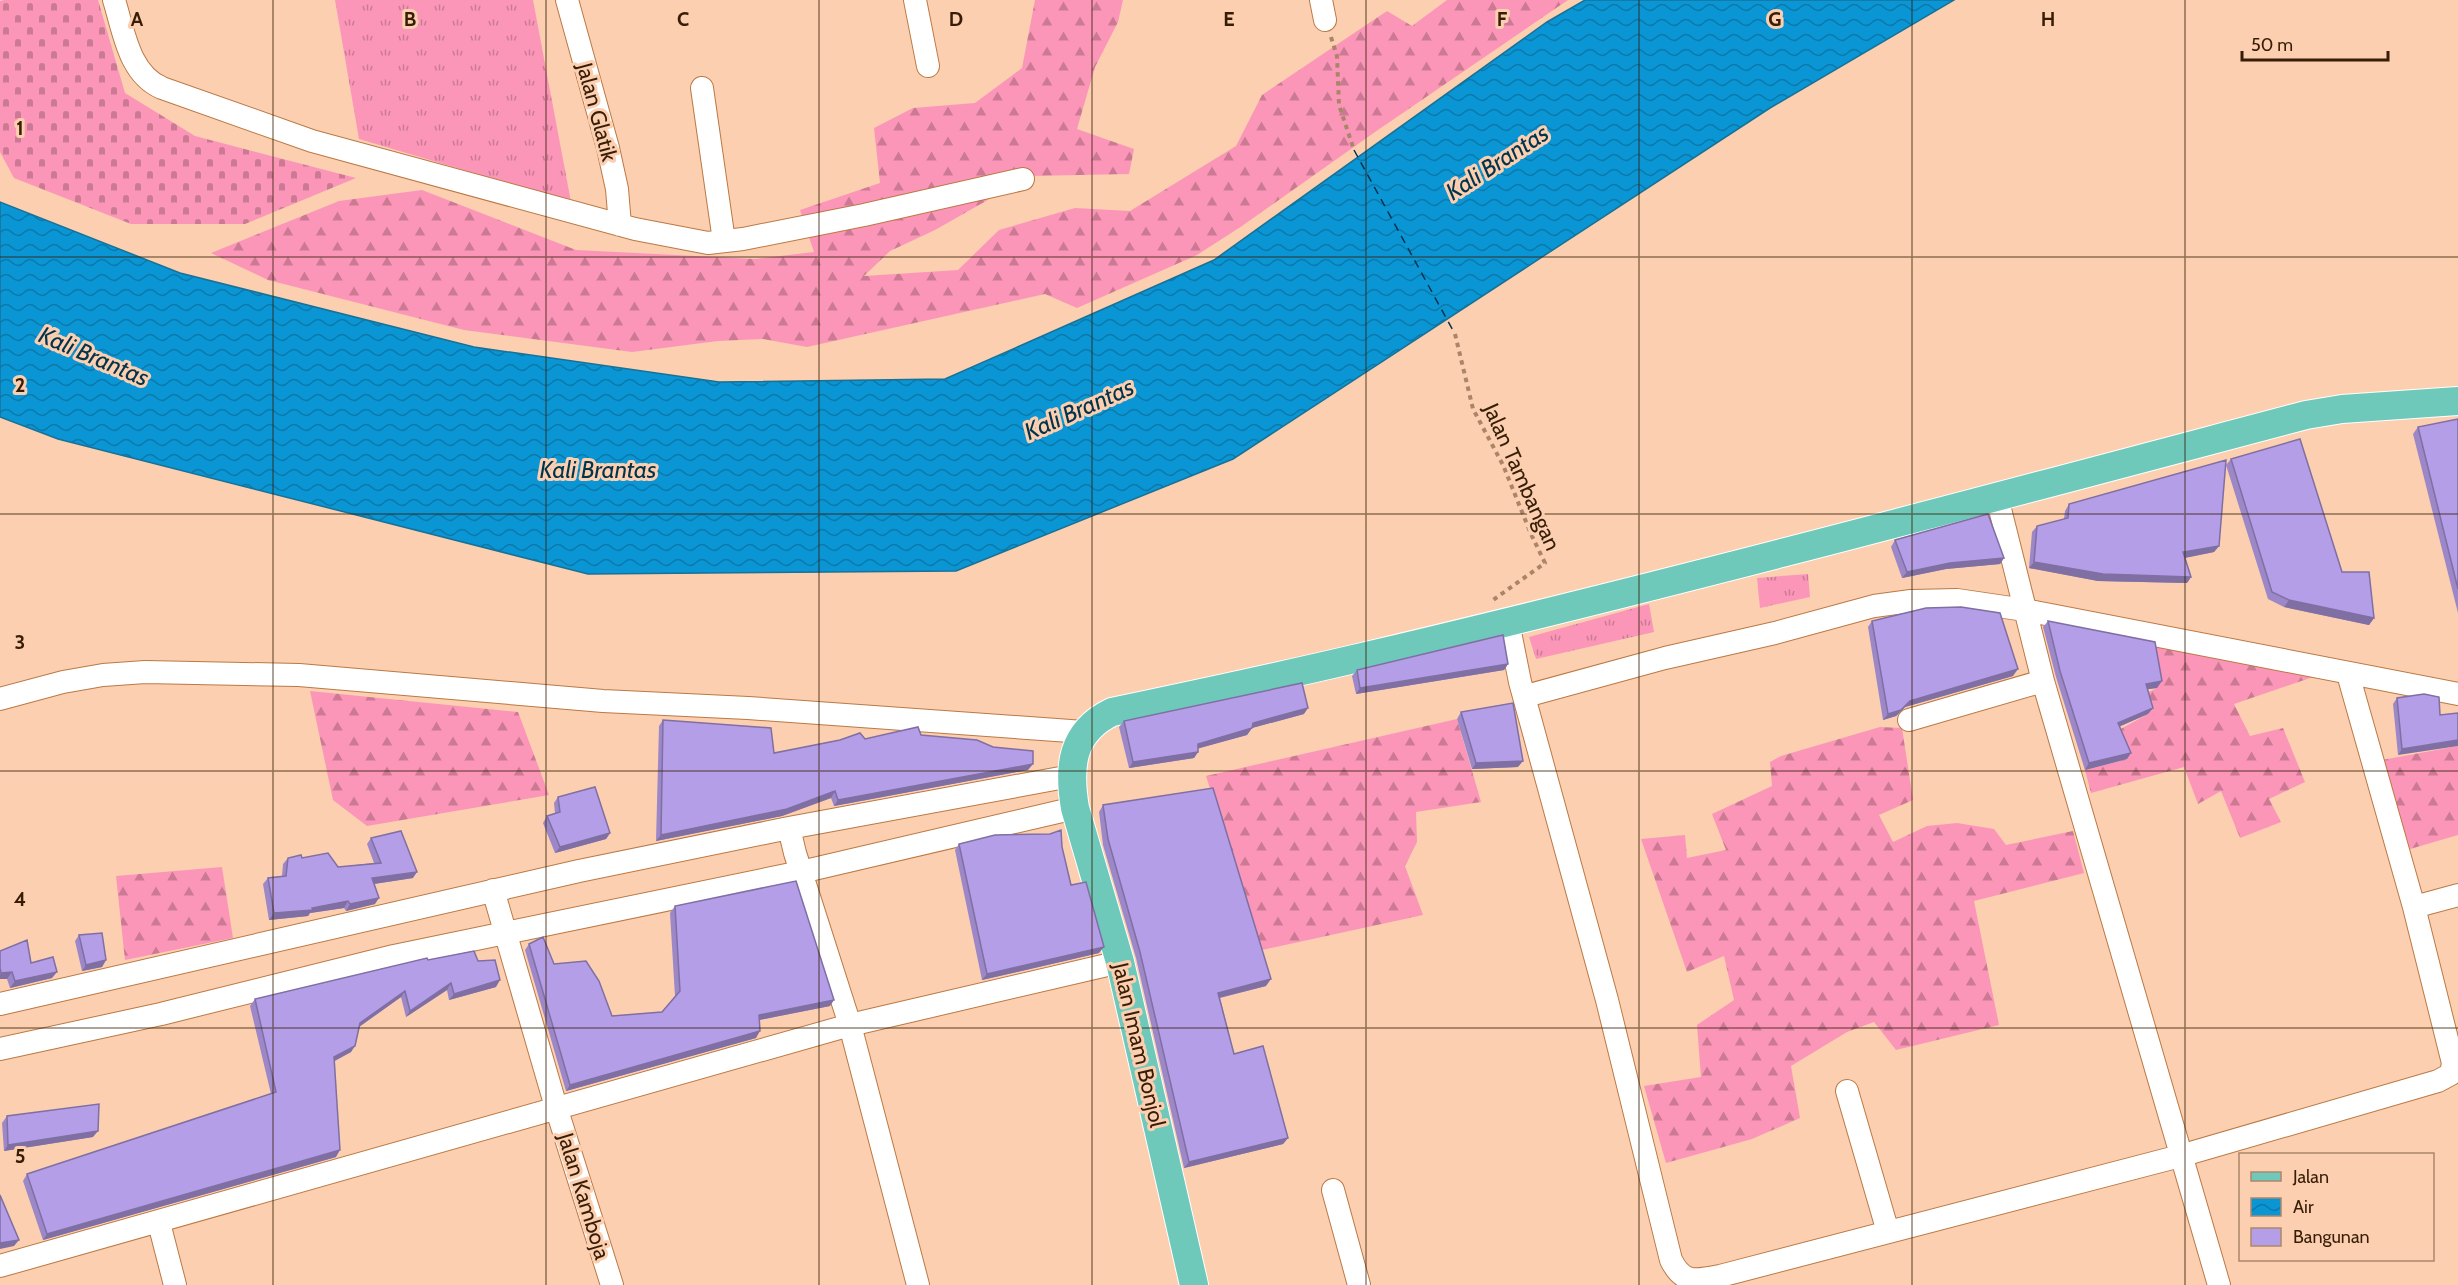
<svg xmlns="http://www.w3.org/2000/svg" width="2458" height="1285" viewBox="0 0 2458 1285" font-family="Cabin,sans-serif">
	<style>
		.grass { fill: url(#grass-tufts) }
		.forest { fill: url(#forest-firs) }
		.cemetery { fill: url(#cemetery-stones) }
		.water { fill: url(#water-waves); stroke: #187196; stroke-width: 1.5 }
		.lines { fill: none; stroke-linecap: round; stroke-linejoin: round }
		.ferry { stroke: #00334c; stroke-width: 1.5; stroke-dasharray: 8 6; stroke-linecap: butt }
		.minor-casing { stroke: #bb7944; stroke-width: 24 }
		.major-casing { stroke: #fff; stroke-width: 30 }
		.path { stroke: #aa8569; stroke-width: 4; stroke-dasharray: 4.5 4.5; stroke-linecap: butt }
		.minor { stroke: #fff; stroke-width: 22 }
		.major { stroke: #6ec9bb; stroke-width: 28 }
		.wall { fill: #9c88c8 }
		.shaded-wall { fill: #7f6fa2 }
		.building { fill: #b59ee8; stroke: #7f6fa2; stroke-width: 1.5 }
		.grid { fill: none; stroke: #371d06; stroke-width: 1.5; stroke-opacity: 0.55 }
		.labels { text-anchor: middle; dominant-baseline: central; stroke-width: 6; stroke-linejoin: round; paint-order: stroke }
		.street-label { font-size: 22px; fill: #371d06; stroke: #fbcfb0 }
		.water-label { font-size: 24px; font-style: italic; fill: #00334c; stroke: #fbcfb0 }
		.grid-label { font-size: 20px; text-anchor: middle; font-weight: bold; fill: #371d06; stroke: #fbcfb0; stroke-width: 6; stroke-linejoin: round; paint-order: stroke }
	</style>
	<defs>
		<pattern id="grass-tufts" width="24" height="20" patternUnits="userSpaceOnUse" patternTransform="scale(1.5)"><rect width="24" height="20" fill="#fb96b9"/><path d="M3 7l-1-3M5 7V3M7 7l1-3M15 17l-1-3M17 17v-4M19 17l1-3" fill="none" stroke="#cc7a94"/></pattern>
		<pattern id="forest-firs" width="22" height="20" patternUnits="userSpaceOnUse" patternTransform="scale(1.5)"><rect width="22" height="20" fill="#fb96b9"/><path d="M5 1l3.5 6h-7zM16 11l3.5 6h-7z" fill="#cc7a94"/></pattern>
		<pattern id="cemetery-stones" width="16" height="16" patternUnits="userSpaceOnUse" patternTransform="scale(1.5)"><rect width="16" height="16" fill="#fb96b9"/><path d="M2 7V4a2 2 0 0 1 4 0v3zM10 15v-3a2 2 0 0 1 4 0v3z" fill="#cc7a94"/></pattern>
		<pattern id="water-waves" width="16" height="10" patternUnits="userSpaceOnUse" patternTransform="scale(1.5)"><rect width="16" height="10" fill="#0a95d4"/><path d="M0 5q4-4 8 0t8 0" fill="none" stroke="#0b79aa"/></pattern>
	</defs>
	<rect width="100%" height="100%" fill="#fbcfb0"/>
	<path class="grass" d="M335 0H533L571 202 359 139Z
		M1808 574 1810 597 1760 608 1757 578Z
		M1649 604 1654 632 1536 659 1529 637Z"/>
	<path class="forest" d="M1035 0H1123L1118 22 1095 67 1077 129 1134 149 1129 174 1030 176 935 230 890 251 864 276 958 270 999 230 1075 208 1130 211 1236 146 1262 95 1387 11 1412 26 1447 0H1568L1375 132 1242 226 1197 255 1077 308 1045 294 807 347 763 339 718 341 632 352 464 330 268 280 211 253 339 201 422 190 576 250 755 259 814 252 800 210 880 183 874 128 913 108 975 103 1022 68Z
		M2149 644 2316 676 2234 704 2250 736 2283 728 2305 782 2269 799 2281 822 2240 838 2221 791 2198 804 2184 767 2091 793 2085 770 2127 759 2115 732 2148 714 2143 695 2157 688Z
		M310 691 518 712 549 795 367 826 333 800Z
		M1457 719 1481 802 1416 812 1417 842 1405 866 1423 915 1262 950 1206 776Z
		M1880 727 1902 728 1913 800 1879 815 1893 842 1927 826 1957 823 1994 829 2006 845 2073 831 2084 873 1974 901 1999 1025 1896 1050 1874 1022 1847 1032 1791 1066 1800 1118 1752 1139 1666 1163 1644 1086 1701 1077 1697 1025 1734 1000 1724 956 1687 972 1641 839 1685 835 1687 858 1726 850 1712 814 1772 786 1770 762 1781 756Z
		M2458 746V835L2410 849 2382 760Z
		M222 867 233 938 125 960 116 876Z"/>
	<path class="cemetery" d="M4 0H98L125 93 195 136 356 178 245 224H131L14 178 0 152V1Z"/>
	<path class="water" d="M1585 0H1954L1770 108 1233 459 956 571 588 574 58 439 0 417V202L180 273 474 347 719 382 945 379 1214 260 1547 22Z"/>
	<g class="lines">
		<path class="ferry" d="M1354 150 1455 334"/>
		<g class="minor-casing">
			<path id="minor" d="M114 0C124 32 129 74 162 88L312 141 635 229 708 243 743 239 864 215 1023 179
				M567 0 608 148 617 189 620 225
				M915 0 928 66
				M1321 0 1325 20
				M702 88 724 241
				M1997 497 2043 681 2219 1285
				M1508 622 1520 682 1607 1000 1671 1260C1683 1284 1695 1281 1720 1276L2180 1156 2438 1081 2451 1074 2453 1063 2414 907 2348 674
				M1526 696 1665 658 1775 633 1874 606 1911 601 1957 600 2025 610 2458 694
				M0 699 63 682 103 675 145 672 299 675 603 701 748 708 1084 732
				M1909 720 2043 681
				M789 828 795 853 850 1025 918 1285
				M493 890 556 1107 612 1285
				M2414 907 2458 895
				M0 1004 579 871 789 828 1071 776
				M0 1049 161 1014 394 956 801 872 1075 808
				M1847 1091 1888 1232
				M1333 1190 1359 1285
				M159 1223 175 1285
				M0 1266 850 1025 1120 962"/>
		</g>
		<g class="major-casing">
			<path id="major" d="M1194 1285 1120 962 1075 808C1068 767 1071 732 1112 712 1193 695 1273 678 1354 659 1673 584 1989 499 2306 415L2342 409 2458 401"/>
		</g>
		<path class="path" d="M1331 37 1337 56 1339 105 1354 150
			M1455 334 1473 409 1503 465 1531 534 1545 563 1493 600"/>
		<use href="#minor" class="minor"/>
		<use href="#major" class="major"/>
	</g>
	<path class="wall" d="M2458 419V613L2413 434 2418 427Z
		M2231 459 2342 572 2374 618 2369 625 2284 607 2268 599 2226 465Z
		M2069 504 2219 546 2214 552 2185 558 2191 577 2187 583 2098 581 2029 568 2032 532 2037 526 2064 519 2065 511Z
		M1895 540 2004 558 2000 564 1946 569 1902 578 1891 547Z
		M1872 621 2013 676 1905 707 1896 716 1883 720 1868 627Z
		M2048 621 2157 688 2147 689 2148 714 2120 726 2127 759 2085 770 2056 677 2043 627Z
		M1508 664 1504 670 1356 694 1352 676 1357 670Z
		M2397 698 2440 715 2398 755 2393 704Z
		M1461 712 1518 767 1472 769 1457 719Z
		M1304 714 1252 728 1247 735 1198 748V752L1194 758 1129 768 1119 727 1124 721Z
		M663 720 774 753 921 735 1028 770 834 806 831 798 782 816 656 841 659 726Z
		M558 797 610 833 606 839 555 853 543 823 547 816 555 813 554 803Z
		M1103 805 1266 986 1220 998 1234 1054 1288 1138 1283 1144 1184 1168 1136 958 1103 845 1099 812Z
		M371 838 413 878 374 884 375 904 346 911 344 908 310 913 308 916 269 920 263 884 268 878 282 876 283 864 288 858H302L338 867 374 863 367 844Z
		M959 844 1062 847 1071 885 1099 953 982 980 955 850Z
		M675 906 830 1006 759 1020 756 1038 566 1091 525 950 529 944 612 1016 662 1012 675 996 670 913Z
		M79 935 106 960 102 967 82 971 75 941Z
		M0 951 31 963 52 978 10 988 7 979H0Z
		M428 960 478 961 496 987 449 1000 447 990 406 1017 401 997 359 1027 351 1052 335 1061 336 1157 43 1240 23 1181 27 1174 271 1094 250 1006 255 999Z
		M7 1116 93 1137 4 1151 2 1123Z"/>
	<path class="shaded-wall" d="M2219 546 2214 552 2179 559 2183 552Z
		M2004 558 2000 564 1946 569 1902 578 1907 572 1950 563Z
		M2034 562 2191 577 2187 583 2098 581 2029 568Z
		M2289 600 2374 618 2369 625 2284 607Z
		M1508 664 1504 670 1356 694 1360 688Z
		M2018 669 2013 676 1905 707 1896 716 1883 720 1888 714 1910 701Z
		M2162 681 2157 688 2142 690 2146 684Z
		M1308 708 1304 714 1252 728 1247 735 1193 750 1198 744 1253 723Z
		M2153 708 2148 714 2114 729 2118 723Z
		M2458 740V746L2398 755 2402 749Z
		M1198 752 1194 758 1129 768 1133 762Z
		M2131 753 2127 759 2085 770 2089 763Z
		M1523 761 1518 767 1472 769 1476 763Z
		M1033 764 1028 770 834 806 838 800Z
		M835 791 831 798 782 816 656 841 661 835Z
		M610 833 606 839 555 853 560 847Z
		M417 872 413 878 367 885 372 878Z
		M379 898 375 904 346 911 350 904Z
		M348 901 344 908 310 913 308 916 269 920 274 913Z
		M1104 947 1099 953 982 980 987 974Z
		M106 960 102 967 82 971 86 965Z
		M12 972 7 979H0V975L1 973Z
		M57 972 52 978 10 988 15 981Z
		M1271 979 1266 986 1214 999 1218 993Z
		M500 980 496 987 449 1000 454 994Z
		M451 983 447 990 406 1017 410 1011Z
		M405 991 401 997 356 1029 360 1023Z
		M834 1000 830 1006 754 1021 759 1015Z
		M760 1031 756 1038 566 1091 570 1085Z
		M355 1046 351 1052 330 1063 334 1057Z
		M98 1131 93 1137 4 1151 8 1145Z
		M1288 1138 1283 1144 1184 1168 1189 1162Z
		M340 1150 336 1157 43 1240 47 1234Z
		M19 1240 14 1246 0 1249V1243Z"/>
	<path class="building" d="M2458 419V589L2418 427Z
		M2300 439 2342 572H2369L2374 618 2289 600 2272 592 2231 459Z
		M2226 460 2219 546 2183 552 2191 577 2103 574 2034 562 2037 526 2068 518 2069 504Z
		M1988 514 2004 558 1950 563 1907 572 1895 540Z
		M1961 607 2000 613 2018 669 1910 701 1901 710 1888 714 1872 621 1926 608Z
		M2048 621 2155 642 2162 681 2146 684 2153 708 2118 723 2131 753 2089 763 2060 671Z
		M1503 635 1508 664 1360 688 1357 670Z
		M1302 683 1308 708 1253 723 1252 728 1198 744V752L1133 762 1124 721Z
		M2424 694 2439 697 2440 715 2458 713V740L2402 749 2397 698Z
		M1513 703 1523 761 1476 763 1461 712Z
		M663 720 771 728 774 753 840 740 860 733 865 739 918 727 921 735 977 740 993 747 1033 751V764L838 800 835 791 787 809 661 835Z
		M595 787 610 833 560 847 547 816 560 812 558 797Z
		M1213 788 1271 979 1218 993 1234 1054 1263 1046 1288 1138 1189 1162 1140 952 1108 839 1103 805Z
		M1061 830 1062 847 1071 885 1086 882 1104 947 987 974 959 844 995 835 1050 834Z
		M401 831 417 872 372 878 379 898 350 904 348 901 312 908 313 910 274 913 268 878 286 876 288 858 301 855 302 858 328 853 338 867 381 863 371 838Z
		M796 881 834 1000 759 1015 760 1031 570 1085 529 944 543 937 554 964 586 961 599 981 612 1016 662 1012 680 991 675 906Z
		M102 933 106 960 86 965 79 935Z
		M27 940 31 963 53 957 57 972 15 981 12 972 1 973 0 968V951Z
		M474 951 478 961 495 960 500 980 454 994 451 983 410 1011 405 991 360 1023 355 1046 334 1057 340 1150 47 1234 27 1174 276 1092 255 999 427 958 428 960Z
		M99 1104 98 1131 8 1145 7 1116Z
		M0 1195 19 1240 0 1243Z"/>
	<path class="grid" d="M273 0V1285M546 0V1285M819 0V1285M1092 0V1285M1366 0V1285M1639 0V1285M1912 0V1285M2185 0V1285M0 257H2458M0 514H2458M0 771H2458M0 1028H2458"/>
	<g class="labels">
		<g class="street-label">
			<text transform="translate(597 112) rotate(75)">Jalan Glatik</text>
			<text transform="translate(1522 477) rotate(66)">Jalan Tambangan</text>
			<text transform="translate(1139 1045) rotate(77)">Jalan Imam Bonjol</text>
			<text transform="translate(584 1196) rotate(73)">Jalan Kamboja</text>
		</g>
		<g class="water-label">
			<text transform="translate(1497 162) rotate(-33)">Kali Brantas</text>
			<text transform="translate(94 356) rotate(23)">Kali Brantas</text>
			<text transform="translate(1079 409) rotate(-24)">Kali Brantas</text>
			<text x="598" y="469">Kali Brantas</text>
		</g>
	</g>
	<g class="grid-label">
		<text x="137" y="26">A</text>
		<text x="410" y="26">B</text>
		<text x="683" y="26">C</text>
		<text x="956" y="26">D</text>
		<text x="1229" y="26">E</text>
		<text x="1502" y="26">F</text>
		<text x="1775" y="26">G</text>
		<text x="2048" y="26">H</text>
		<text x="20" y="135">1</text>
		<text x="20" y="392">2</text>
		<text x="20" y="649">3</text>
		<text x="20" y="906">4</text>
		<text x="20" y="1163">5</text>
	</g>
	<rect x="2239" y="1153" width="195" height="108" fill="#fbcfb0" stroke="#ad886c" stroke-width="1.5"/>
	<rect x="2251" y="1172" width="30" height="9" fill="#6ec9bb" stroke="#ad886c" stroke-width="1.5"/>
	<text x="2293" y="1183" font-size="18" fill="#371d06">Jalan</text>
	<rect x="2251" y="1198" width="30" height="18" fill="url(#water-waves)" stroke="#ad886c" stroke-width="1.5"/>
	<text x="2293" y="1213" font-size="18" fill="#371d06">Air</text>
	<rect x="2251" y="1228" width="30" height="18" fill="#b59ee8" stroke="#ad886c" stroke-width="1.5"/>
	<text x="2293" y="1243" font-size="18" fill="#371d06">Bangunan</text>
	<path d="M2242 51v9h146v-9" fill="none" stroke="#371d06" stroke-width="3"/>
	<text x="2251" y="51" font-size="18" fill="#371d06" stroke="#fbcfb0" stroke-width="4.5" paint-order="stroke">50 m</text>
</svg>
